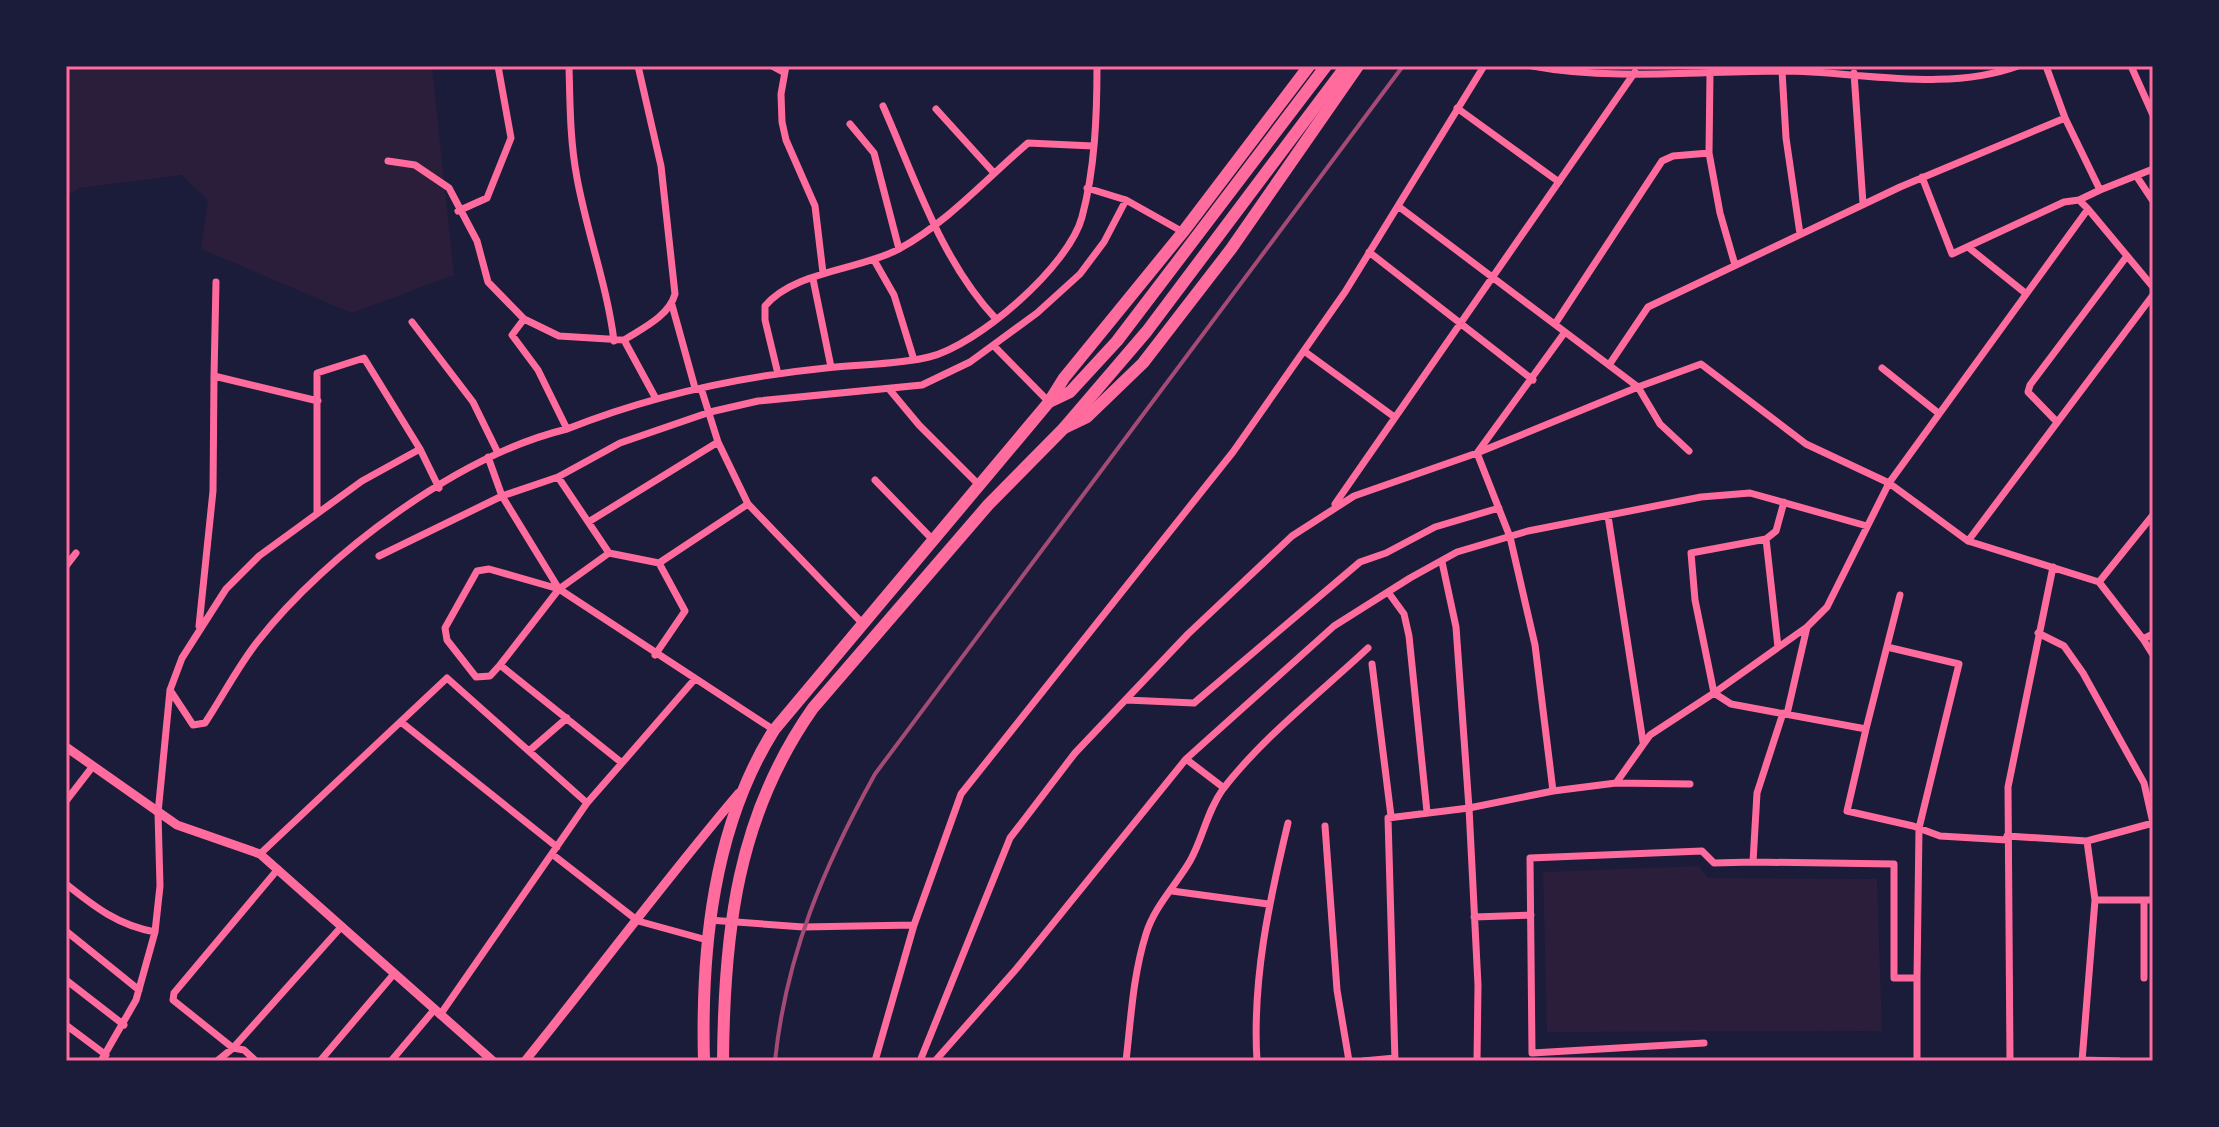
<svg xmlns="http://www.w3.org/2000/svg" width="2219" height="1127" viewBox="0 0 2219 1127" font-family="Jost,sans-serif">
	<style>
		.green { fill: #2a1e3b }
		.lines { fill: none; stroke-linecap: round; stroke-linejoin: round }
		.minor { stroke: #ff6b9d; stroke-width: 7 }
		.tertiary { stroke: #ff6b9d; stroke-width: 9 }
		.primary { stroke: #ff6b9d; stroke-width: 12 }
		.trunk { stroke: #ff6b9d; stroke-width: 12 }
		.rail { stroke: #a44b75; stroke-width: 4 }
		.neatline { fill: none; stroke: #ff6b9d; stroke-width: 3 }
	</style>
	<rect width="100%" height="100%" fill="#1b1b3a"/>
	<path class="green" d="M66 66H432L454 275 352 313 201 249 208 200 181 175 80 188 66 196Z
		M1699 866 1708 878 1877 879 1882 1031 1547 1032 1543 872Z"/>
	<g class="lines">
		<path class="minor" d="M569 66C570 104 570 141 577 178 587 233 607 285 614 341
			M638 66 661 166 675 294C669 316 643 328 624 340L655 397
			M772 66 783 72
			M786 66 781 94 782 122 786 140 815 206 823 273
			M1532 66C1613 81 1700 71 1782 71 1858 71 1944 93 2018 66
			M2046 66 2065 118
			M2131 66 2153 115
			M1782 71 1786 138 1800 234
			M1854 73 1863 204
			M883 106C915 178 941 261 996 319
			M1457 108 1559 182
			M936 109 994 173
			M850 124 874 153 899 249
			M1709 153 1720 213 1735 265
			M388 161 415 165 449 188 477 241 488 282 524 319 559 336 624 340
			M1922 177 1952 254 2064 202 2079 200 2088 209 1889 483 1968 541 2153 295
			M2137 177 2153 201
			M2100 190 2153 169
			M1126 200 1183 232
			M2088 209 2153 287
			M458 211 487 198 511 138 498 66
			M1968 247 2024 292
			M1369 252 1533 380
			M874 260 894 295 914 360
			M813 279 831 367
			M672 305 695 388
			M412 322 473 402 498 453
			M1555 324 1662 161 1673 156 1709 153 1710 73
			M1565 332 1638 387 1477 453 1510 537 1535 645 1553 791 1616 783 1650 735 1714 693 1695 600 1691 553 1766 539
			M994 346 1049 402
			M1304 351 1393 416
			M1609 365 1648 307 1900 187 2065 118 2100 190 2079 200
			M1882 368 1937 412
			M778 374 765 320V306C794 271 860 270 899 249 948 222 986 179 1028 143L1093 146
			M214 376 216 282
			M701 388 718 442 748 504 863 624
			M889 389 919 425 980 486
			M2057 422 2028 392 2030 385 2127 256
			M567 429C650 396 736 377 826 368 860 364 896 365 929 357 978 345 1069 266 1082 217 1095 169 1097 115 1097 66
			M420 449 439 488
			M1689 451 1660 424 1638 387 1701 364 1806 444 1889 483 1827 607 1807 627 1714 693 1731 704 1866 729 1900 595
			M558 477 609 553 659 563 748 504
			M875 480 933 540
			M1335 504 1635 72
			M1608 516 1643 742
			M590 521 718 442
			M1968 541 2099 582 2153 515
			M379 556 502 496 488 457
			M66 566 76 553
			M2099 582 2143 639 2153 634
			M559 589 774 730
			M1388 592 1404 614 1409 636 1427 812
			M199 626 213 491 214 376 318 401
			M2038 633 2064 646 2083 673 2144 783 2153 823 2087 841
			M2143 639 2153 655
			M1778 647 1766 539 1776 531 1784 502
			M1887 647 1959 664 1919 828 1917 978
			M655 655 685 611 659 563
			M1372 664 1391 816
			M500 665 490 676 476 677 447 640 445 628 477 571 489 569 559 589 502 496 558 477 620 443 710 412 758 401 922 385 970 362 1037 313 1080 274 1104 242 1126 200 1087 188
			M170 690 182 658 226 589 259 556 362 481 420 449 364 358 317 373V513
			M1127 700 1194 703 1360 562 1386 553 1435 527 1499 508
			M1783 713 1757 793 1753 862 1894 864V978H1917V1061
			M1787 714 1807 627
			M401 722 557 847
			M1866 729 1847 811 1913 826 1940 836 2007 840
			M529 751 567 718
			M1186 759 1224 788
			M622 763 694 680
			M1616 783 1690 784
			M66 801 93 766
			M587 803 622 763 500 665 559 589 609 553
			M1325 826 1337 990 1349 1061
			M2007 836 2087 841 2095 900 2082 1061
			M260 854 447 678 587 803 440 1015
			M552 854 638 921 707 940
			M278 869 174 993 173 1000 233 1048 342 926
			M66 884C96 908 118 925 155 932
			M1172 891 1268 904
			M2095 900H2153
			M1474 917 1531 915
			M709 920 803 927 914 925 961 794 1233 452 1345 292 1484 66
			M66 931 139 990
			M2144 978V900
			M66 980 124 1025
			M66 1025 106 1055
			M1704 1043 1532 1053 1530 858 1702 851 1714 863 1753 862
			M2082 1060 2119 1061
			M101 1061 136 1000 155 932 160 886 158 813 170 690 193 725 205 723C223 696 238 666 258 641 326 554 459 455 567 429L538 370 512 335 524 319
			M217 1061 233 1048 244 1050 256 1061
			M320 1061 393 975
			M391 1061 434 1010
			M875 1061 914 925
			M920 1061 1010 838 1075 753 1188 634 1292 536 1354 496 1477 453 1565 332 1398 206
			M935 1061 1017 968 1186 759 1334 626 1410 578 1457 552 1528 531 1701 497 1750 493 1867 526
			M1126 1061C1131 1018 1133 975 1146 934 1154 907 1176 885 1190 861 1203 838 1207 811 1223 789 1263 737 1320 693 1368 648
			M1257 1061C1252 980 1269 902 1288 823
			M1363 1061 1395 1058
			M1395 1061 1388 818 1469 808 1456 627 1442 562
			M1477 1061 1478 985 1469 808 1553 791
			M2010 1061 2008 787 2053 567"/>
		<path class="tertiary" d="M66 747 177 825 260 854 493 1061
			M525 1061C597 972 665 880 739 793"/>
		<path class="primary" d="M1049 402 1070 392 1117 341 1326 66
			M1064 428 1147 331 1346 66"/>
		<path class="trunk" d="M704 1061C701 949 713 827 774 730L1049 402 1064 378 1183 232 1309 66
			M723 1061C724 931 737 816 813 708L988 505 1064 428 1087 417 1143 363 1231 249 1358 66"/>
		<path class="rail" d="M775 1061C786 955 824 866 875 774L1403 66"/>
	</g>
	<rect width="2219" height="1127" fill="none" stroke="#1b1b3a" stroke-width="136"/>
	<rect x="68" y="68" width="2083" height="991" class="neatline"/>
</svg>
